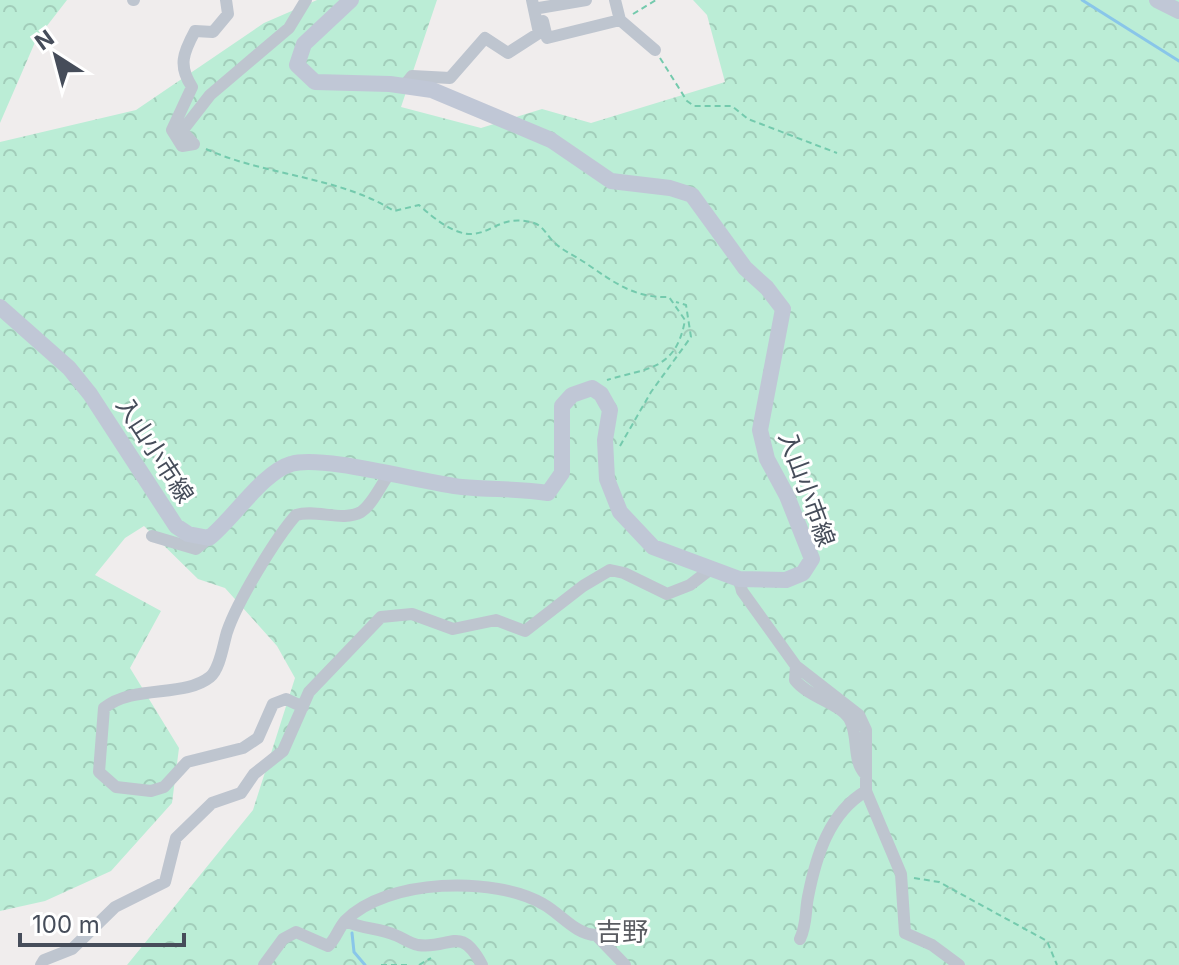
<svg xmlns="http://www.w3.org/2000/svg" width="1179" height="965" viewBox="0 0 1179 965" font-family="Inter,'Noto Sans JP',sans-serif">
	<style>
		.forest { fill: url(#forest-crowns) }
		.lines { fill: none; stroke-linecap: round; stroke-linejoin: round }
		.stream { stroke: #89c6e9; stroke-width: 3 }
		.path { stroke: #74caad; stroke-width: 2; stroke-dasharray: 6 4; stroke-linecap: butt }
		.street { stroke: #bec5cf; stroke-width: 12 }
		.secondary { stroke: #c0c7d6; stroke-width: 16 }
		.labels { text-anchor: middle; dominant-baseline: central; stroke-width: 6; stroke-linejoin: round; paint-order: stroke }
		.street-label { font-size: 24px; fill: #464d5a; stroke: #fff }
		.neighbourhood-label { font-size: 26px; fill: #5a5c62; stroke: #fff }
	</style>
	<defs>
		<pattern id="forest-crowns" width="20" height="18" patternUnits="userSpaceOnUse" patternTransform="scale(2)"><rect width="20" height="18" fill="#bbedd6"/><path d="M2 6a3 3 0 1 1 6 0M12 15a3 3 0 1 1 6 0" fill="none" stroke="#a2cdba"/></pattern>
	</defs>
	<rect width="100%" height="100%" fill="#f0eded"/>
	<path class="forest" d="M0 0H67L36 40 0 123Z
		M317 0H437L401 107 481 128 542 109 591 123 725 82 707 15 693 0H1179V965H127L253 810 295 678 277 646 225 588 198 579 144 526 125 538 95 575 161 611 130 668 179 748 172 803 111 871 45 901 0 911V142L136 110 264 23Z"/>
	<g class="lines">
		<path class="stream" d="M1082 0 1179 61
			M352 933 354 952 365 965"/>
		<path class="path" d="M633 14 656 0
			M660 58 687 101 694 106H732L748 119 837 153
			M206 149C266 176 338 176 394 211L419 205C487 267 484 208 534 223 544 226 548 238 556 244 565 252 577 257 587 264 615 283 634 298 669 297L685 320C676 371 646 368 607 380
			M620 446 651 392 691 337 686 305 676 302
			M914 878 939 882 1047 941 1057 965
			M381 965H411
			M419 965 431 958"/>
		<path class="street" d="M133 0H134
			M615 0 620 20 655 50
			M539 8 586 0
			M543 21 547 38 620 20
			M404 86 412 76 450 78 485 38 508 53 539 33 532 0
			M194 144 182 131 210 95 289 28 306 0
			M194 144 182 146 172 130 192 87C178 66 183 53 195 31L213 32 228 14 226 0
			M152 536 196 549 209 538
			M739 579 742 591 796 666 859 715 866 730V791L901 874 905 933 932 945 959 965
			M796 666 795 680C809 698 841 703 850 720 859 737 852 760 865 774
			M303 707 286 699 273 704 258 738 243 748 187 762 164 787 151 791 116 787 99 772 104 708C134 684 184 698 210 677 220 669 223 645 227 632 237 602 275 539 296 515 316 509 343 522 361 512 372 505 381 485 389 474
			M346 921C361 929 379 928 395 935 403 938 409 943 418 945 450 950 460 923 482 965
			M800 939C807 924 805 912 808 897 816 856 829 813 866 791
			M41 965 44 960 72 949 115 907 165 882 176 838 212 803 241 793 254 774 283 751 309 692 381 617 412 614 453 629 496 620 525 631 583 586 610 570 624 573 667 594 690 585 712 568
			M264 965 283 939 296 932 328 946C336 939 338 929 345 921 387 878 495 876 543 904 560 913 576 935 596 935L625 965"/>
		<path class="secondary" d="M1157 0 1179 11
			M0 307 69 368 90 394 176 526 188 534 209 538C233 519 263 472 291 464 322 454 424 483 462 487 491 490 519 488 548 493L562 473V406L572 395 592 388 601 394 610 410 605 440 607 479 620 512 653 547 739 579 786 580 803 573 812 559 787 496 767 459 760 430 783 309 767 288 745 268 692 195 670 188 611 181 551 140 432 90 390 84 315 82 297 65 304 44 351 0"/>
	</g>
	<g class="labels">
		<g class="street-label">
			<text transform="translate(155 450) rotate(57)">入山小市線</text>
			<text transform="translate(807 489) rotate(70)">入山小市線</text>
		</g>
		<g class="neighbourhood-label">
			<text x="622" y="931">吉野</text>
		</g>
	</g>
	<g transform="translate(56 56) rotate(324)" stroke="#ffffff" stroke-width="6" paint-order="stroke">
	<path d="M0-6L14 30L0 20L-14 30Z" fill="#464d5a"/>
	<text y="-12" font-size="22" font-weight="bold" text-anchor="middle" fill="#464d5a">N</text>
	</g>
	<path d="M20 933v12h164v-12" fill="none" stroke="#464d5a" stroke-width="4"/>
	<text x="32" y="933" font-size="24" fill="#464d5a" stroke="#ffffff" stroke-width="6" paint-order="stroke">100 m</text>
</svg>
